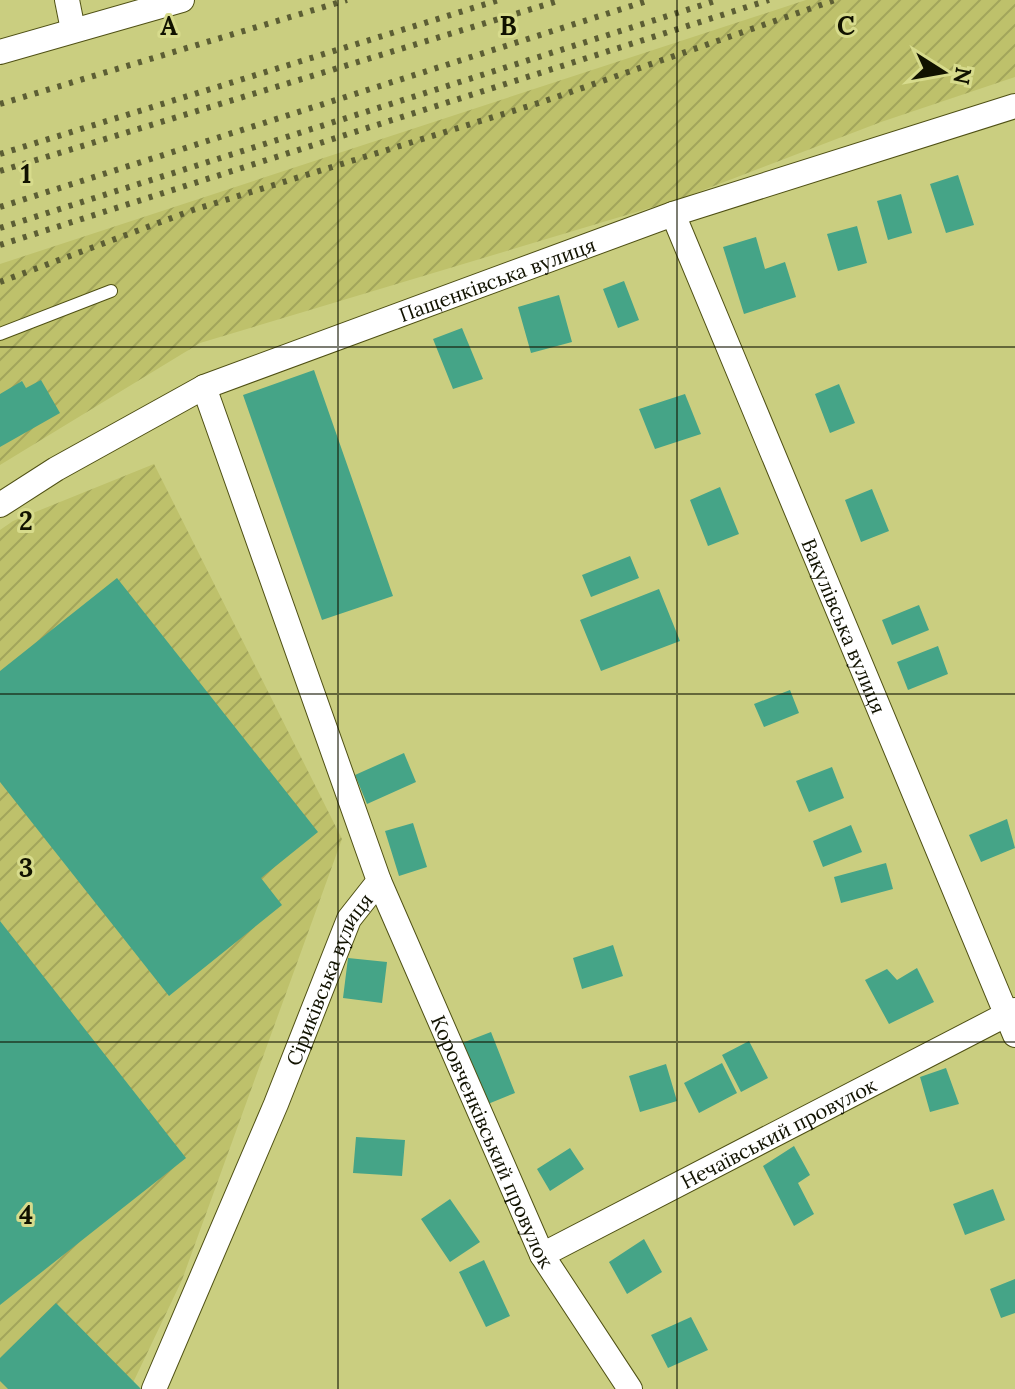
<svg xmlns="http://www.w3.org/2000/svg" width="1015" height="1389" viewBox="0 0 1015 1389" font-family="Lora,serif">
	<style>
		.industrial { fill: url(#industrial-furrows) }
		.building { fill: #45a487 }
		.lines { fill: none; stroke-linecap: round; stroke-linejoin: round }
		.service-casing { stroke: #4f5014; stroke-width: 14 }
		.minor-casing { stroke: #4f5014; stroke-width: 26 }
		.service { stroke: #fff; stroke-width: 12 }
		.minor { stroke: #fff; stroke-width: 24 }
		.rail { stroke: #5c5e34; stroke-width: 6; stroke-dasharray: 4 8; stroke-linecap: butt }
		.grid { fill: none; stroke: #111200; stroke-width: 2; stroke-opacity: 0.55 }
		.labels { text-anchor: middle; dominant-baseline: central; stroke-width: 6; stroke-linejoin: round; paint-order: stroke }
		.street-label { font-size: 20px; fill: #111200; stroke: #d7db8c }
		.grid-label { font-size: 26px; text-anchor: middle; font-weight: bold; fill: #111200; stroke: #d7db8c; stroke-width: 6; stroke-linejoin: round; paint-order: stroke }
	</style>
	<defs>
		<pattern id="industrial-furrows" width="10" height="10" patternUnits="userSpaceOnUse" patternTransform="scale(2)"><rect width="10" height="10" fill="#bec16b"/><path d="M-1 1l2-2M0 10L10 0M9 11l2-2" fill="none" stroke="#a2a55b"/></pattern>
	</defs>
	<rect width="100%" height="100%" fill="#cace80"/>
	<path class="industrial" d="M806 0H1015V77L881 122 680 199 200 343 0 465V264Z
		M154 464 342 839 182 1280 130 1389H0V530L13 521Z"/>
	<path class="building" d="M958 175 974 225 946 233 930 184Z
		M901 194 912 233 888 240 877 201Z
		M857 226 867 263 838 271 827 234Z
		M756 237 765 269 785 262 796 297 744 314 723 247Z
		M624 281 639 320 618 328 603 289Z
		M559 295 572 342 531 353 518 307Z
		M462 328 483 379 453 389 433 339Z
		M314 370 393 596 322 620 243 395Z
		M41 380 60 413 0 447V394L22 381 26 388Z
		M839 384 855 423 830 433 815 394Z
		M685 394 701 434 655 449 639 409Z
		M720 487 739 534 708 546 690 500Z
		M872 489 889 531 861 542 845 500Z
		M630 556 639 578 591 597 582 575Z
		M117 578 318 832 261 878 282 905 169 996 0 782V671Z
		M659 589 680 641 601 671 580 620Z
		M919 605 929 630 892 645 882 620Z
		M938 646 948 674 908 690 897 662Z
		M790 690 799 713 764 727 754 704Z
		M404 753 416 782 367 804 355 775Z
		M832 767 844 798 809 812 796 781Z
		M1007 819 1015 848 981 862 969 835Z
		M413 823 427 867 399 876 385 831Z
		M851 825 862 852 823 867 813 841Z
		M886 863 893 889 841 903 834 877Z
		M0 921 186 1158 0 1305Z
		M613 945 623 976 582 989 573 958Z
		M348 958 387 962 382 1003 343 998Z
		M917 968 934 1002 889 1024 865 980 887 969 897 980Z
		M491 1032 515 1093 483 1106 457 1045Z
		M749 1041 768 1078 741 1092 722 1055Z
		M722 1063 737 1093 699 1113 684 1083Z
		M666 1064 677 1101 640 1112 629 1076Z
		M946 1068 959 1104 930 1112 920 1077Z
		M356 1137 405 1140 402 1176 353 1173Z
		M794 1146 810 1175 798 1183 814 1214 794 1226 763 1166Z
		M570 1148 584 1169 550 1191 537 1169Z
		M993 1189 1005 1220 965 1235 953 1204Z
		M450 1199 480 1242 450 1262 421 1219Z
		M644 1239 662 1272 627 1294 609 1262Z
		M484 1260 510 1316 486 1327 459 1272Z
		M1015 1279V1313L1001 1318 990 1289Z
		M56 1303 141 1389H8L0 1381V1358Z
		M691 1317 708 1350 668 1368 651 1335Z"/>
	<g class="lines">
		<g class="service-casing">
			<path id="service" d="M0 334 111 291"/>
		</g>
		<g class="minor-casing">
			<g id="minor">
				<path d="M67 0 73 30"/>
				<path d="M0 52 182 0"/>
				<path id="s1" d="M673 214 1015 1035"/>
				<path id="s2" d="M0 505 56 469 204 387 673 214 1015 106"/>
				<path id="s3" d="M379 881 542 1255 630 1389"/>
				<path id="s4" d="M542 1255 1015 1010"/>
				<path id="s5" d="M154 1389 276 1104 349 919 379 881 204 387"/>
			</g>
		</g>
		<use href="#service" class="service"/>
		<use href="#minor" class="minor"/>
		<path class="rail" d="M0 104 347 0
			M0 154 499 0
			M0 171 561 0
			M0 207 650 0
			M0 228 718 0
			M0 245 769 0
			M0 282 193 210 542 102 835 0"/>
	</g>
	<path class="grid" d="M338 0V1389M677 0V1389M0 347H1015M0 694H1015M0 1042H1015"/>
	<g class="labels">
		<g class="street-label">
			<text stroke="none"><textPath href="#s2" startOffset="548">Пащенківська вулиця</textPath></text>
			<text stroke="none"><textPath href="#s1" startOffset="446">Вакулівська вулиця</textPath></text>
			<text stroke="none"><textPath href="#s5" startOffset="446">Сіриківська вулиця</textPath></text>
			<text stroke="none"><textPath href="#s4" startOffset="266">Нечаївський провулок</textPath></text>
			<text stroke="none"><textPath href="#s3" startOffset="284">Коровченківський провулок</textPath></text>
		</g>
	</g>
	<g class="grid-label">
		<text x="169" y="35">A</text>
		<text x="508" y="35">B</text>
		<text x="846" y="35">C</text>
		<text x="26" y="183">1</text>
		<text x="26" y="530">2</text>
		<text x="26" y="877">3</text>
		<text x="26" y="1224">4</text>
	</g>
	<g transform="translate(943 72) rotate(101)" stroke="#d7db8c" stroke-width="6" paint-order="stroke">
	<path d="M0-6L14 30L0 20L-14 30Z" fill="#111200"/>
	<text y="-12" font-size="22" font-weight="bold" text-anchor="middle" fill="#111200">N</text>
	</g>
</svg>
